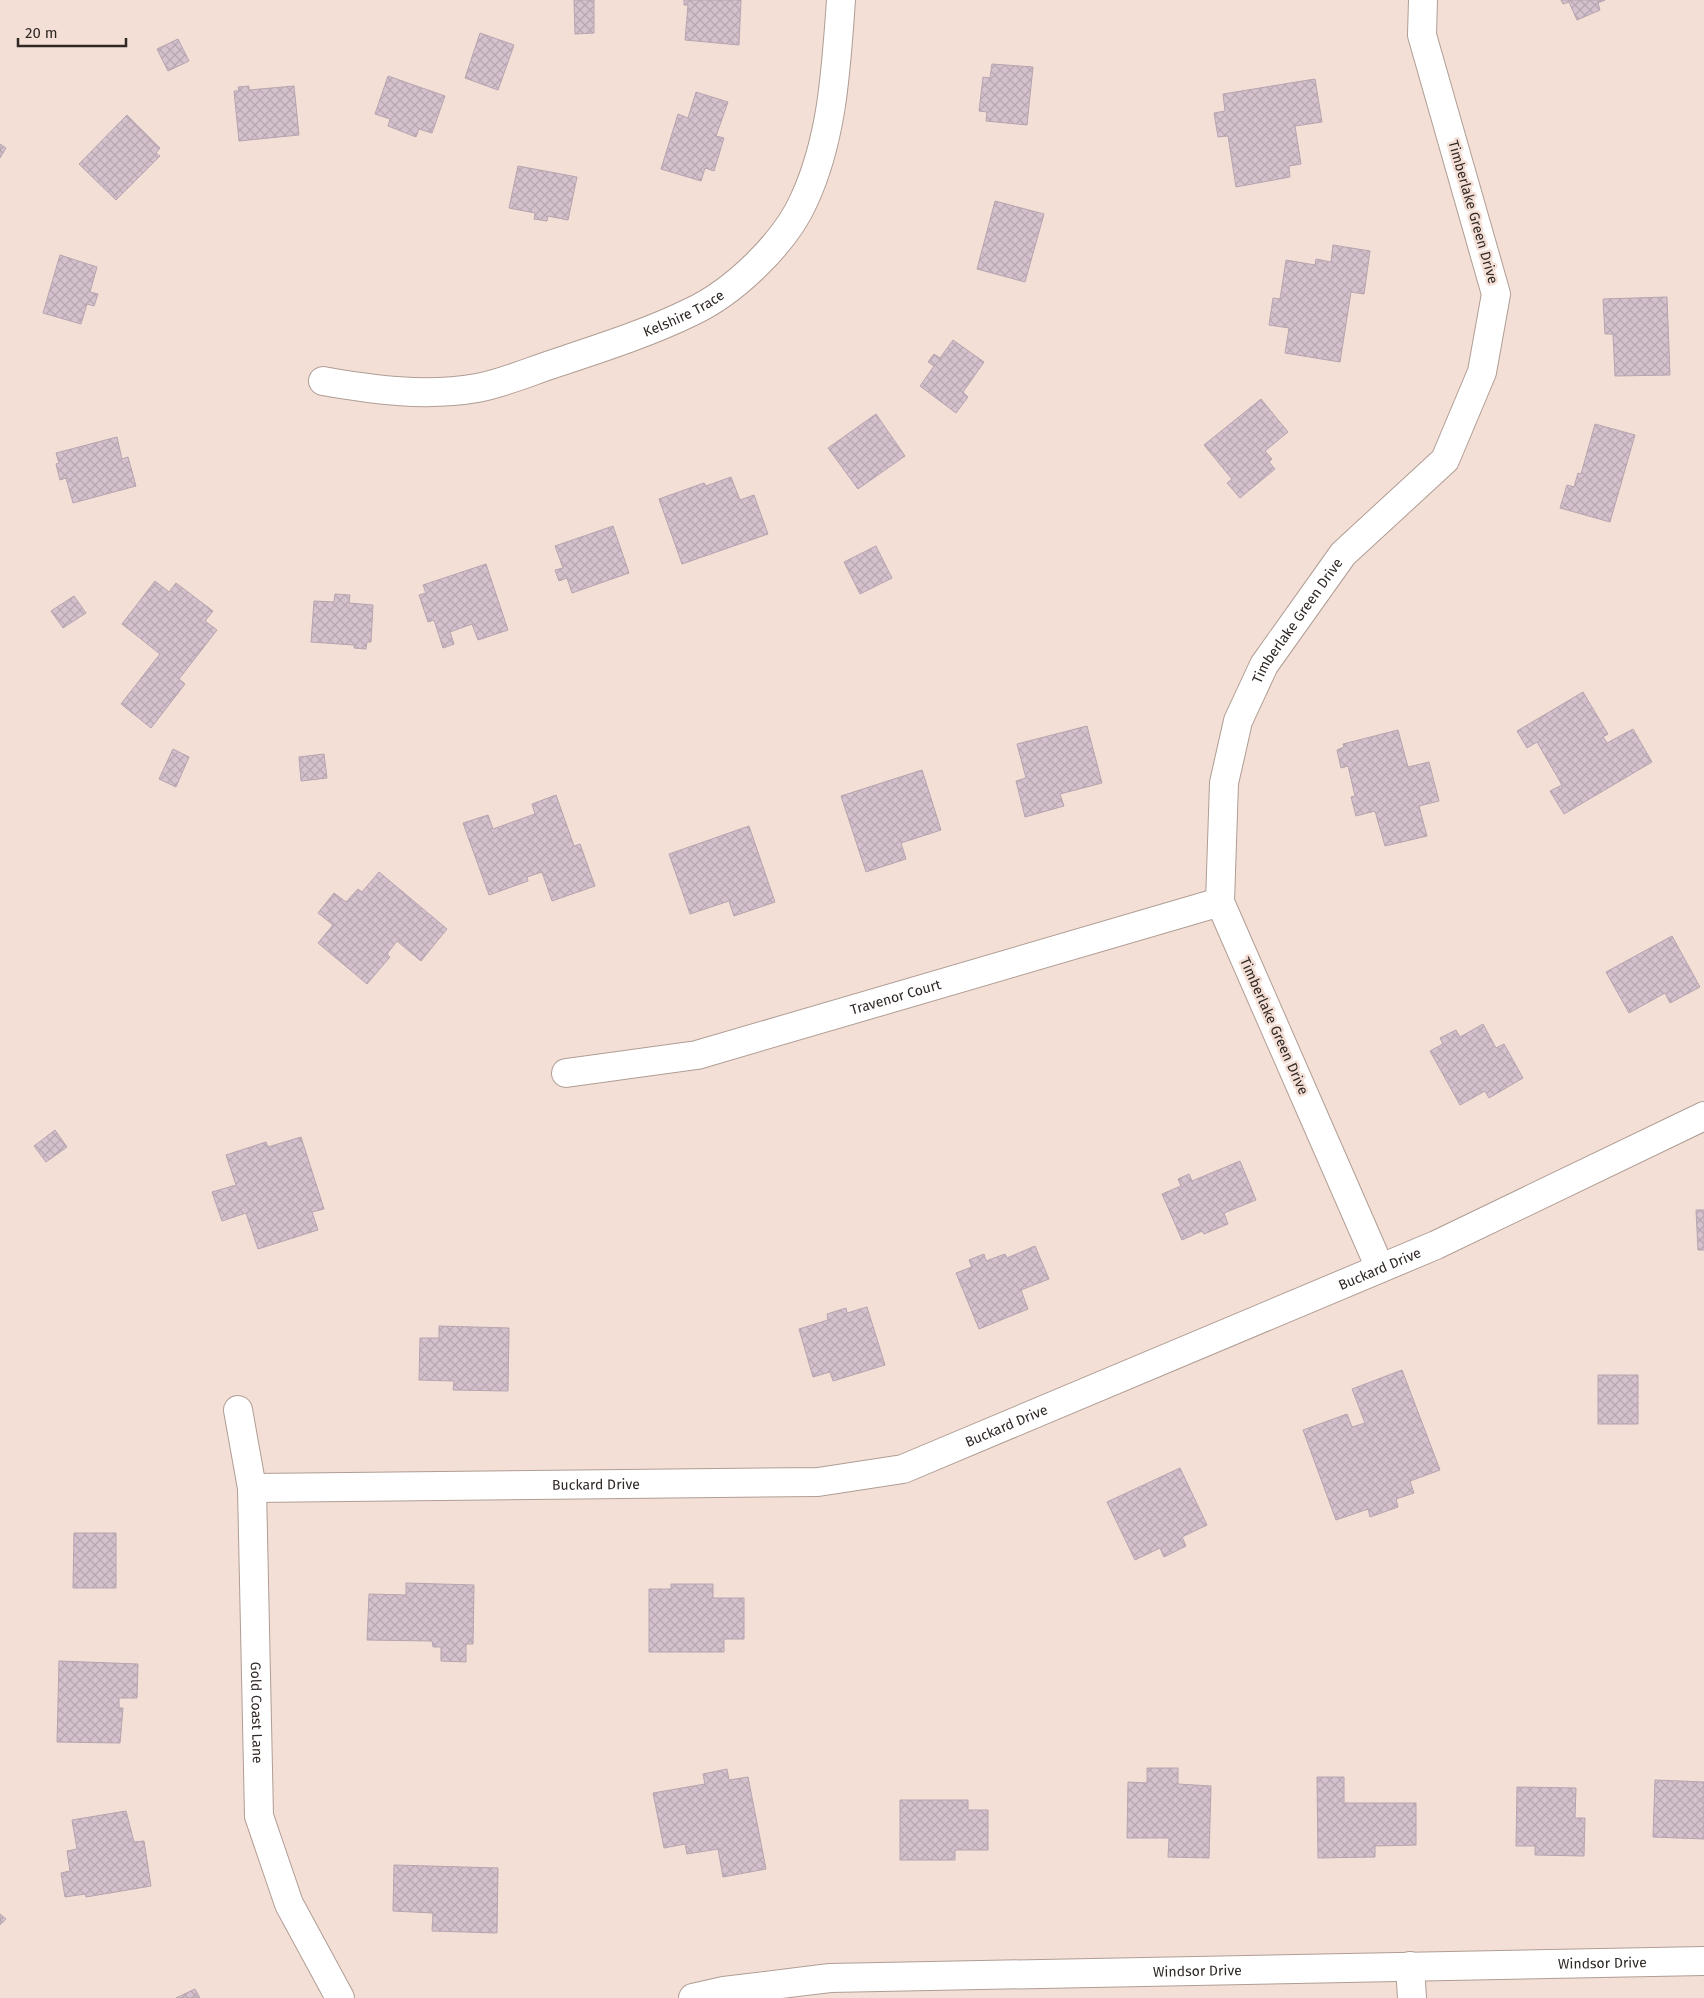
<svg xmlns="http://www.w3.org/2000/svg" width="1704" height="1998" viewBox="0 0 1704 1998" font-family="'Fira Sans',sans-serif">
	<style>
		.building { fill: url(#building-cross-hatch); stroke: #b6a4af }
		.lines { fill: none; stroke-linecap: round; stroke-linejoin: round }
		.street-casing { stroke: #b09d94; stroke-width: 30 }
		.street { stroke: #fff; stroke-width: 28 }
		.labels { text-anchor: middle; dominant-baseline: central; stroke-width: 5; stroke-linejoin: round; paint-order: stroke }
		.street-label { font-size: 14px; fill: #302825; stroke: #f3dfd6 }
	</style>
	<defs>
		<pattern id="building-cross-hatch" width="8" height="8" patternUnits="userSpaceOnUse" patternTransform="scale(1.25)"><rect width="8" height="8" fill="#d4c1cd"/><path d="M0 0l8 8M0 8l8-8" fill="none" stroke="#b6a6b0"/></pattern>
	</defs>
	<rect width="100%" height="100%" fill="#f3dfd6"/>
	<path class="building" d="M574 0H594V33L575 34Z
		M684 0H741L739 45 685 40 688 5H684Z
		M1561 0H1605L1598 3 1600 10 1577 20 1569 2 1563 4Z
		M480 33 514 45 498 90 465 78Z
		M178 39 189 61 168 71 157 49Z
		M992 64 1033 67 1027 125 986 121 987 112 979 111 983 77 990 78Z
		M388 76 445 96 432 133 419 129 416 137 388 126 390 119 375 114Z
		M1315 79 1322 122 1295 126 1301 164 1289 166 1290 177 1236 187 1228 136 1218 137 1214 113 1225 111 1223 94Z
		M249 86V90L294 86 299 135 239 141 234 91H239L238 87Z
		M696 92 728 102 716 136 724 138 714 171 705 168 701 181 661 169 678 114 688 118Z
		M127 115 160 148 156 153 160 156 116 200 79 164Z
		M0 144 6 148 0 158Z
		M518 166 577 177 568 220 548 216 547 221 534 219 535 213 509 208Z
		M995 201 1044 214 1025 282 977 269Z
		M1333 245 1370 251 1364 294 1351 292 1340 362 1285 353 1289 328 1269 325 1273 298 1280 299 1286 260 1315 265 1316 259 1331 262Z
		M60 255 97 267 90 292 98 294 94 306 87 304 81 324 43 313Z
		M1667 297 1670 375 1615 376 1613 334H1605L1603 299Z
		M953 340 984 362 963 392 968 397 956 413 920 386 934 366 928 362 934 354 940 358Z
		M1261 399 1288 432 1265 451 1272 459 1269 462 1275 469 1240 498 1227 483 1232 479 1204 445Z
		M876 414 905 456 858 489 828 448Z
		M1595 424 1635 435 1610 522 1560 508 1567 485 1574 487 1578 473 1581 474Z
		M117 437 122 459 128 457 136 486 73 503 66 478 60 480 56 464 59 463 56 453Z
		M731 477 740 500 754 495 768 534 682 564 659 499 704 483 706 486Z
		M613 526 629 573 572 593 567 578 559 581 555 570 563 568 555 546Z
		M876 546 892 578 860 594 844 562Z
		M486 564 508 630 478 640 472 624 450 632 454 644 443 648 434 620 428 622 419 595 426 593 423 585Z
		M155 581 169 592 176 583 213 611 205 621 217 630 179 679 185 684 151 728 121 704 160 654 122 624Z
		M335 594 350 595 349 603 373 605 371 642H367L366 649 354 648V645L311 642 314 601 334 602Z
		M74 596 86 613 63 628 51 611Z
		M1583 692 1608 734 1603 737 1607 743 1633 729 1652 762 1564 814 1550 791 1562 785 1537 742 1527 748 1517 731Z
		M1087 726 1102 783 1060 794 1064 806 1025 817 1016 781 1026 778 1017 744Z
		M1398 730 1408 767 1429 762 1439 801 1419 806 1427 836 1385 846 1375 811 1356 816 1351 797 1355 796 1348 766 1341 768 1337 750 1344 747 1343 744Z
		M173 749 189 757 176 787 159 779Z
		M324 754 327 778 301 781 299 757Z
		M922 770 941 830 901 843 906 859 866 872 841 796Z
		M556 795 574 846 580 844 595 886 552 901 542 872 527 877 528 881 489 895 463 823 488 815 493 829 535 814 532 804Z
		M749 826 775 902 734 916 729 901 690 914 669 854Z
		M379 872 447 929 421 961 397 941 387 954 390 957 367 984 318 943 333 925 318 913 334 893 346 902 358 889 362 892Z
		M1672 936 1700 987 1670 1003 1665 993 1629 1013 1606 972Z
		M1483 1024 1496 1048 1504 1044 1523 1078 1489 1098 1485 1091 1460 1105 1430 1051 1443 1044 1440 1038 1456 1030 1460 1037Z
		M55 1130 67 1147 46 1162 34 1146Z
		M301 1137 324 1209 312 1212 318 1230 258 1249 246 1213 222 1221 212 1192 236 1185 226 1155 266 1142 268 1147Z
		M1240 1161 1256 1200 1224 1213 1228 1224 1204 1234 1202 1231 1182 1240 1162 1194 1181 1186 1178 1179 1189 1174 1192 1181Z
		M1696 1210H1704V1250H1698Z
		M1035 1246 1049 1279 1021 1290 1028 1309 979 1329 956 1273 972 1267 969 1260 984 1254 986 1261 1005 1254 1007 1258Z
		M867 1307 885 1365 833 1381 830 1372 813 1377 799 1329 828 1320 827 1314 846 1308 847 1313Z
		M439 1326 509 1328 508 1391 453 1390 454 1381 419 1380 420 1338H439Z
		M1402 1370 1440 1470 1410 1481 1414 1493 1396 1499 1398 1507 1370 1517 1368 1509 1336 1520 1303 1430 1347 1414 1352 1427 1365 1423 1352 1389Z
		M1598 1375H1638V1424H1598Z
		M1180 1468 1207 1525 1182 1537 1186 1546 1164 1557 1160 1548 1135 1560 1107 1502Z
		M74 1533H116V1588H73Z
		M406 1583 474 1585 473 1644H466V1662L441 1661V1647H433L432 1641 367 1640 369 1594 406 1595Z
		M671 1584H713V1598H744V1639H724V1652H649V1589H671Z
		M59 1661 138 1664 137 1698H119V1708H123L120 1743 57 1742Z
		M1147 1768H1178V1784L1211 1786 1209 1858 1168 1857 1169 1838H1127L1128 1782 1147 1783Z
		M727 1769 729 1780 748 1777 766 1869 723 1877 718 1849 687 1854 685 1844 664 1848 653 1793 705 1784 703 1774Z
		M1317 1777H1344V1803H1416V1845L1375 1846V1857L1318 1858Z
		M1655 1780 1704 1782V1839L1653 1837Z
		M1517 1787 1576 1788 1575 1818H1585L1584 1856 1535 1855V1846H1516Z
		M900 1800H968V1810H988V1850H955V1860H900Z
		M126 1811 134 1842 144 1841 151 1886 86 1897 85 1894 65 1897 61 1873 70 1871 67 1851 77 1849 72 1820Z
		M394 1865 498 1868 497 1933 432 1931 433 1913 393 1911Z
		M0 1914 6 1919 0 1925Z
		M195 1989 200 1998H176Z"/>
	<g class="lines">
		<g class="street-casing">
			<g id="street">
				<path id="s1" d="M323 381C374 390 426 397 477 388 504 383 531 371 556 363 601 348 648 333 691 312 734 292 785 243 804 200 833 137 836 68 841 0"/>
				<path id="s2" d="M566 1073 697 1055 1220 902"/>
				<path id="s3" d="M1380 1268 1220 902 1224 783 1238 721 1264 665 1343 554 1445 460 1482 372 1496 294 1422 35 1423 0"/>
				<path id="s4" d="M238 1410 252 1488 259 1816 289 1904 340 1998"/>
				<path id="s5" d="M252 1488 818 1482 903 1469 1436 1245 1704 1116"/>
				<path d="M1410 1966 1412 1998"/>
				<path id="s6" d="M693 1998 724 1991 830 1978 1704 1961"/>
			</g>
		</g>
		<use href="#street" class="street"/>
	</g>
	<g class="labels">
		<g class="street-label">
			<text transform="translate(1473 212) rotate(74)">Timberlake Green Drive</text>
			<text stroke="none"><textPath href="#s1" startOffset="375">Kelshire Trace</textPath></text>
			<text stroke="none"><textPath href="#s3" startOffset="699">Timberlake Green Drive</textPath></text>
			<text stroke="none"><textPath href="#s2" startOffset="339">Travenor Court</textPath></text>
			<text transform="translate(1274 1026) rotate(66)">Timberlake Green Drive</text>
			<text stroke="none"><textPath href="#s5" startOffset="1169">Buckard Drive</textPath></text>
			<text stroke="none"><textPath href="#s5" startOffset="764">Buckard Drive</textPath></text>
			<text stroke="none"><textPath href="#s5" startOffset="344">Buckard Drive</textPath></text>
			<text stroke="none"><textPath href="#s4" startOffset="304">Gold Coast Lane</textPath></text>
			<text stroke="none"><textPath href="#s6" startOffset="911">Windsor Drive</textPath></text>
			<text stroke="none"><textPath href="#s6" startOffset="506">Windsor Drive</textPath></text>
		</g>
	</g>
	<path d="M18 38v8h108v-8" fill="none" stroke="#302825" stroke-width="2.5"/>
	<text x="25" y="38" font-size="15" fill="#302825" stroke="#f3dfd6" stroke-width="4" paint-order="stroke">20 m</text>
</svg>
